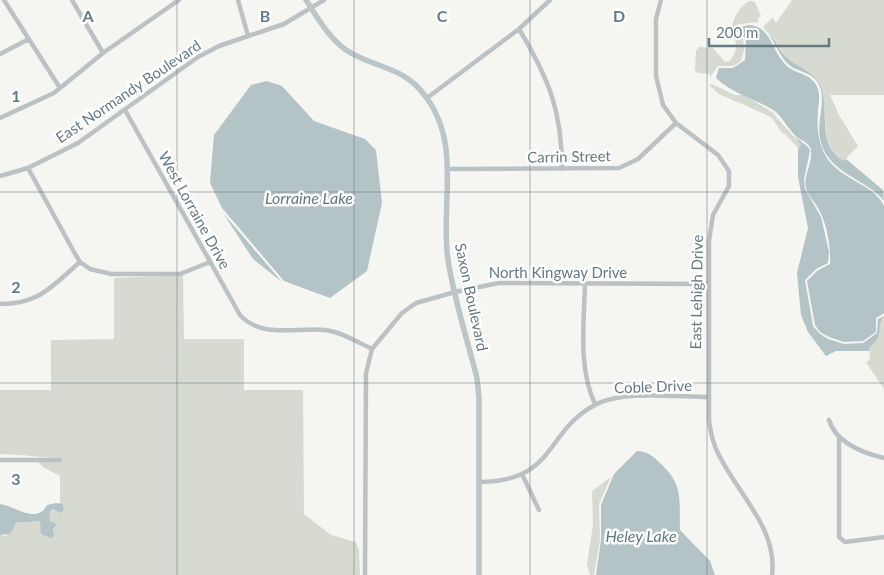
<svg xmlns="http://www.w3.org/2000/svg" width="884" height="575" viewBox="0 0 884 575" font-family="Lato,sans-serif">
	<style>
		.green { fill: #d6dad1 }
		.water { fill: #b4c3c5 }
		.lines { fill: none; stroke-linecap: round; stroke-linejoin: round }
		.minor { stroke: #bcc2c4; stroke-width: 4.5 }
		.major { stroke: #bcc5c8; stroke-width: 5.5 }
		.grid { fill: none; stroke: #667a81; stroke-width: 1; stroke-opacity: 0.55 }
		.labels { text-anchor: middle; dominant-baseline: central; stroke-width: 5; stroke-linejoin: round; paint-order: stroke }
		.street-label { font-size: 15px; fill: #667a81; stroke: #fff }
		.water-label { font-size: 16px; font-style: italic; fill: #627b7f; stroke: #fff }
		.grid-label { font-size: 16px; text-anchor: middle; font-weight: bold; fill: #667a81; stroke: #fff; stroke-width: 5; stroke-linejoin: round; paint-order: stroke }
	</style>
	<rect width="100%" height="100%" fill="#f5f5f2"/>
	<path class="green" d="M792 0H884V95H830L839 115 858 146 843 162C815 142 832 109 819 83 812 70 796 68 786 57 782 53 780 46 776 41 772 35 767 33 763 27L773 17 776 23Z
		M750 1 755 2 761 16 757 19 759 22 739 24 735 27V33L743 38 744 50 741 61 733 66H718L710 77V74L698 73 695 70 696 51 699 47 713 48 725 62 730 61C738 48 738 44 731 32 731 23 740 4 750 1Z
		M712 84 735 95H744L772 112 801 145 798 148 785 134 782 133 772 118 767 115 719 94 709 85Z
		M183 275 184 339H244V390H303L304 514 331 535 356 542 359 550 360 575H0V535L6 536 19 521 40 522 41 529 54 533 53 529 56 525 49 520V513L53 509 58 512 64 510 63 504H60V476L43 467 38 462H62V458C40 458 22 454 0 454V390H51V340L114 339V278Z
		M884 316V389L866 362 870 360 869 347C883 337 874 327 884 316Z
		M611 477 599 504 600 540 594 575H590L587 564 593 525 592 491Z"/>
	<path class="water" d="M749 25C771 26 772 52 786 65 797 76 812 72 818 89 820 95 819 102 818 108 817 125 817 138 824 153 837 180 873 182 884 206V313L876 318V332L863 341 844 342 829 337 820 332 815 325 807 281 817 271 830 264C831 247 827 223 818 208 815 202 808 196 806 188 803 176 813 163 811 150 810 144 803 141 798 138 787 129 782 115 773 110 753 98 733 94 716 78L719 68H733L745 60 746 38 737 32V28Z
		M768 34C778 41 779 51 787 58 797 67 813 71 820 84 831 110 815 143 843 161L846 159 883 190 884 201C869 182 843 177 828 157 810 132 826 112 821 90 816 70 797 74 787 63 779 55 776 43 768 34Z
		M267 81 282 86 314 121 365 139 376 150 382 203 367 271 330 298 284 281 222 208 210 183 214 135 251 85Z
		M794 136 808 147 810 151 804 179 805 189 821 217 829 252 828 263 816 269 805 280 813 326 819 333 828 339 844 344 863 343 877 333 878 319 884 316C878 323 881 328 878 337 876 343 870 344 869 351H836L826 356 808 332 801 315 797 273 808 228 798 177V148L801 145Z
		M223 213 282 282 253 259Z
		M637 451C649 452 653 456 661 464 684 485 679 501 680 530L710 561 715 575H596L601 540V505L614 474Z
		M56 503 63 504 64 510 60 513 53 509 49 513 50 521 57 524 53 529 54 536 51 538 41 534 40 522C36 521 33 522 28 522 11 522 18 523 10 534L0 535V504C15 506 37 525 47 505Z"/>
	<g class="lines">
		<path class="minor" d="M4 0 60 88
			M72 0 103 53
			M238 0 248 36
			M661 0 656 19V76L663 105 676 123 718 155 729 171V186L713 215 709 241V420C711 434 713 445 720 457 739 495 778 530 772 575
			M519 29C549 79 562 111 562 169
			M0 54 29 39
			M427 98 519 29 550 0
			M125 110 240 315C262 339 296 327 325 330 342 332 357 342 372 349
			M0 118 54 93 103 53 179 0
			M28 168 74 252 80 262 90 269 111 274H180L210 262
			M447 169 619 168 638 159 676 123
			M0 176 28 168 78 143 198 57 219 46 284 24 324 0
			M585 284C584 323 578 368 595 404
			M0 304C40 304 52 286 80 262
			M829 420C836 443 863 453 884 458
			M839 437V537L845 542 884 537
			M0 460H60
			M522 474 539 510
			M480 482C557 481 544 432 595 405 622 390 676 397 708 397
			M365 575 366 373 372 349 402 313 416 303 455 292 499 283 708 284"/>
		<path class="major" d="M306 0C318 18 328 37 346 50 375 69 403 65 426 97 462 145 440 206 448 260 454 299 467 339 477 378L479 397V575"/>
	</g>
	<path class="grid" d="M177 0V575M354 0V575M530 0V575M707 0V575M0 192H884M0 383H884"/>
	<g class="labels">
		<g class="street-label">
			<text transform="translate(128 91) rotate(-34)">East Normandy Boulevard</text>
			<text transform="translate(569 156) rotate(-1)">Carrin Street</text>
			<text transform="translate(195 210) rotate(61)">West Lorraine Drive</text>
			<text x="558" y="272">North Kingway Drive</text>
			<text transform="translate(696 292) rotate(-89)">East Lehigh Drive</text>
			<text transform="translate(472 297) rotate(78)">Saxon Boulevard</text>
			<text transform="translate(653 386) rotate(-2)">Coble Drive</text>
		</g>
		<g class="water-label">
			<text x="309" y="197">Lorraine Lake</text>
			<text x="641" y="535">Heley Lake</text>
		</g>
	</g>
	<g class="grid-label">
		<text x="88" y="22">A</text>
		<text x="265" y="22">B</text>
		<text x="442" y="22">C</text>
		<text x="619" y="22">D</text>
		<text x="16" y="102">1</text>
		<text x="16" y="293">2</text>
		<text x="16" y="485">3</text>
	</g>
	<path d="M709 38v8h120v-8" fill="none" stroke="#667a81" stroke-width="2.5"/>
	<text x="716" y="38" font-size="15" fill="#667a81" stroke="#ffffff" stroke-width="4" paint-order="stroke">200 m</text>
</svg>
